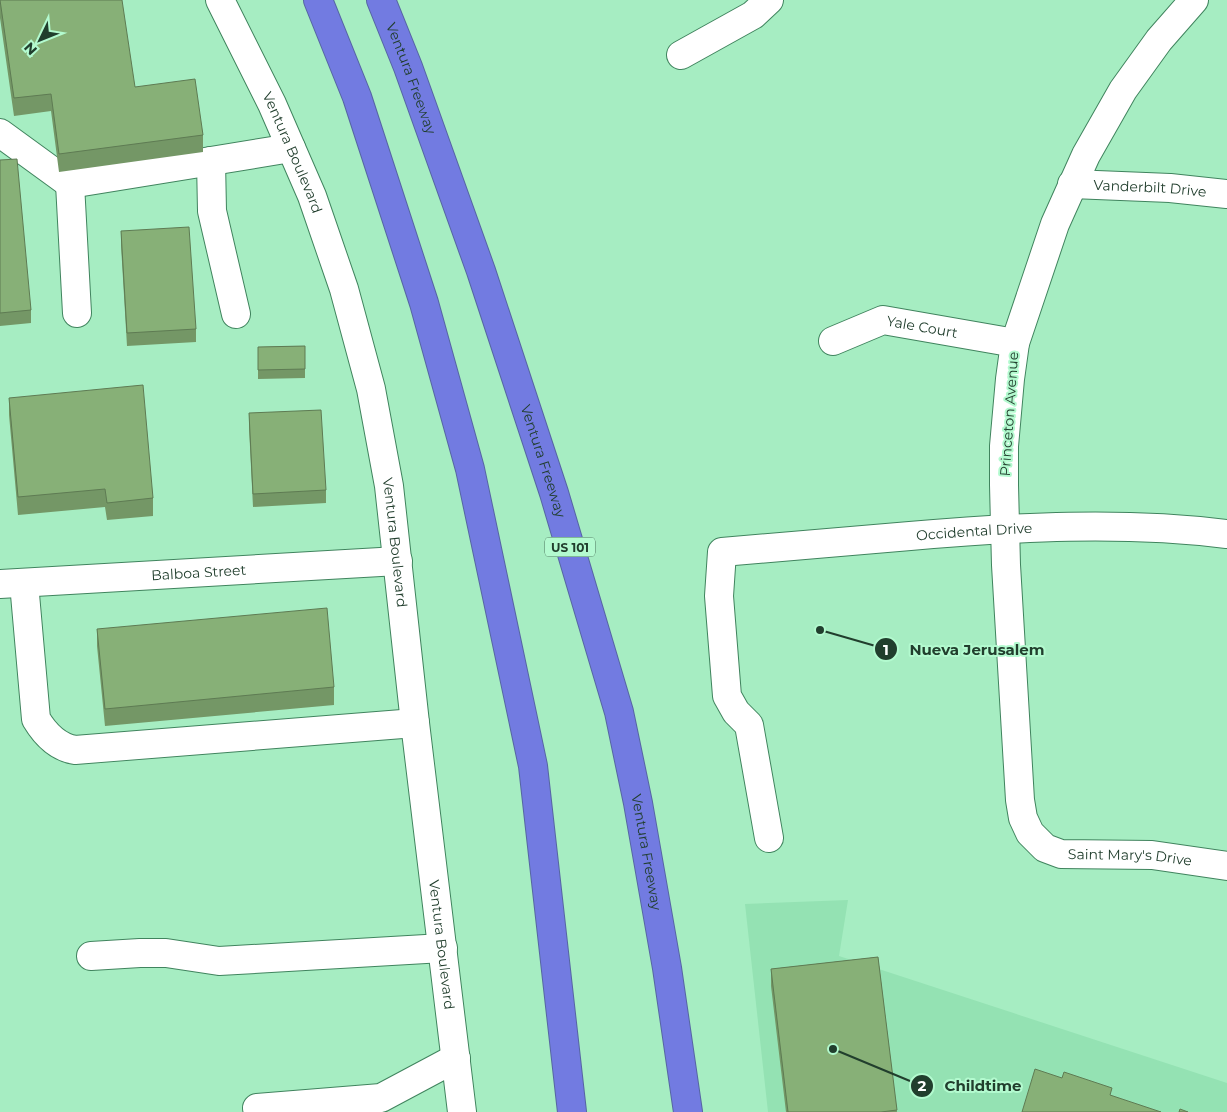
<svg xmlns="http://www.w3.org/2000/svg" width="1227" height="1112" viewBox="0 0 1227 1112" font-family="Montserrat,sans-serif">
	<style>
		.built { fill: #94e2b3 }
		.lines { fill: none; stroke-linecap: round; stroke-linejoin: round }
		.minor-casing { stroke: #40845e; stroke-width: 30 }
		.highway-casing { stroke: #5666a2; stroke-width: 30 }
		.minor { stroke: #fff; stroke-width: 28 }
		.highway { stroke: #727be1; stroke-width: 28 }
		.wall { fill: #749766 }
		.building { fill: #87b077; stroke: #5e7b53 }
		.labels { text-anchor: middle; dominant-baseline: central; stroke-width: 4; stroke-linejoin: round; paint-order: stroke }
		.shield { fill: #b3facf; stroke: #4d765e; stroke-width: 1 }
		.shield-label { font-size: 12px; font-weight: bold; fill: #213e2d }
		.street-label { font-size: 14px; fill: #213e2d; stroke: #b3facf }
		.leader { fill: none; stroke: #213e2d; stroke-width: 2 }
		.callout-dot { fill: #213e2d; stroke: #b3facf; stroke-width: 2 }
		.mark-label { font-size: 15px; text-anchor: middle; font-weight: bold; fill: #fff }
		.callout-label { font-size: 15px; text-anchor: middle; font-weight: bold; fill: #213e2d; stroke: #b3facf; stroke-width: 4; stroke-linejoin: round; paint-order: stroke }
	</style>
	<rect width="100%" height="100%" fill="#a6edc2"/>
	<path class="built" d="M848 900 839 956 1227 1083V1112H768L745 904Z"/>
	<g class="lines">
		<g class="minor-casing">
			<g id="minor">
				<path id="s1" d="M220 0 272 104 312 196 344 289 371 389 389 486 415 723 462 1112"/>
				<path id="s2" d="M1194 0 1159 40 1123 90 1086 155 1055 224 1015 343 1010 379 1004 446V485L1006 565 1020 800 1023 818 1030 833 1045 848 1061 854 1152 855 1227 866"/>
				<path d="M681 55 753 15 769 0"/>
				<path d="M0 133 70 184 291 148"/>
				<path d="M211 161 212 211 236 314"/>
				<path d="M70 184 77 313"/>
				<path id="s3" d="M1072 184 1170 188 1227 194"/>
				<path id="s4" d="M833 341 883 320 1015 343"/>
				<path d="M24 583 36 719C45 734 57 747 75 750L415 723"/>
				<path id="s5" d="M0 584 398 561"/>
				<path id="s6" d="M769 838 749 725 736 712 727 696 719 596 722 552C785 547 847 541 910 536 1016 527 1122 521 1227 534"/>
				<path d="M91 956 140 953H166L219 961 443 948"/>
				<path d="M257 1108 381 1098 456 1058"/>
			</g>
		</g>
		<g class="highway-casing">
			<g id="highway">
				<path d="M318 0 357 97 424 303 470 469 533 766 572 1112"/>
				<path id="s7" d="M381 0 408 67 481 271 554 493 619 712 638 803 667 968 688 1112"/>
			</g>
		</g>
		<use href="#minor" class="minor"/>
		<use href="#highway" class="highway"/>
	</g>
	<path class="wall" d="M0 0 135 87 203 135V152L59 172 51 111 14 116 0 18Z
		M0 160 31 310V323L0 326Z
		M121 231 196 329V342L127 346 121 245Z
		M305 346V378L258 379V347Z
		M9 398 153 498V516L107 520 105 507 18 515 9 415Z
		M249 413 326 490V503L253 507 249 427Z
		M97 629 334 687V705L105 726 97 646Z
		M878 957 897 1112H786L771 986V969Z"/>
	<path class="building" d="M0 0H122L135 87 195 79 203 135 59 154 51 94 14 98Z
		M17 159 31 310 0 313V160Z
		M189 227 196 329 127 333 121 231Z
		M305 346V369L258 370V347Z
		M143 385 153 498 107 503 105 489 18 497 9 398Z
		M321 410 326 490 253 494 249 413Z
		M327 608 334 687 105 709 97 629Z
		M878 957 897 1110 881 1112H788L771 969Z
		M1035 1069 1062 1078 1064 1072 1112 1088 1110 1095 1161 1112H1022Z
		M1180 1109 1188 1112H1179Z"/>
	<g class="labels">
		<rect class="shield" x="545" y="537.5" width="50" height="19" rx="4"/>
		<g class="shield-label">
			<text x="570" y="547">US 101</text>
		</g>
		<g class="street-label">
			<text stroke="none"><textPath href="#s7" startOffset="84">Ventura Freeway</textPath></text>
			<text stroke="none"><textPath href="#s1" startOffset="169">Ventura Boulevard</textPath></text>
			<text stroke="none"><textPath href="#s3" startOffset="78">Vanderbilt Drive</textPath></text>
			<text stroke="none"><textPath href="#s4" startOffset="94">Yale Court</textPath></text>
			<text transform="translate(1009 414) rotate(-86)">Princeton Avenue</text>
			<text stroke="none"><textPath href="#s7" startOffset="489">Ventura Freeway</textPath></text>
			<text stroke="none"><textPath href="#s6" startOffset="549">Occidental Drive</textPath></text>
			<text stroke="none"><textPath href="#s1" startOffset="574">Ventura Boulevard</textPath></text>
			<text stroke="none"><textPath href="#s5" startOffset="199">Balboa Street</textPath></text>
			<text stroke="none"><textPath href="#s7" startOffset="894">Ventura Freeway</textPath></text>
			<text stroke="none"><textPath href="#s2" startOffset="991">Saint Mary's Drive</textPath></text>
			<text stroke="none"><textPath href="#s1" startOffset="979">Ventura Boulevard</textPath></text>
		</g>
	</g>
	<path class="leader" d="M820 630L886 649M833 1049L922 1086"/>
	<g class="callout-dot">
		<circle cx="820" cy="630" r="5"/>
		<circle cx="833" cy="1049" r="5"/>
		<circle cx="886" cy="649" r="12"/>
		<circle cx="922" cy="1086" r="12"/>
	</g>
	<g class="mark-label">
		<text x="886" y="655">1</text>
		<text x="922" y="1091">2</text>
	</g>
	<g class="callout-label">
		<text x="977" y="655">Nueva Jerusalem</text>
		<text x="983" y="1091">Childtime</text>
	</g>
	<g transform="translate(40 40) rotate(227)" stroke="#b3facf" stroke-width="4" paint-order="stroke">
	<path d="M0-4L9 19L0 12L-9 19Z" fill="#213e2d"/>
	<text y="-8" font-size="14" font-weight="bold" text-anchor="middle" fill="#213e2d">N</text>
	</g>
</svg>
